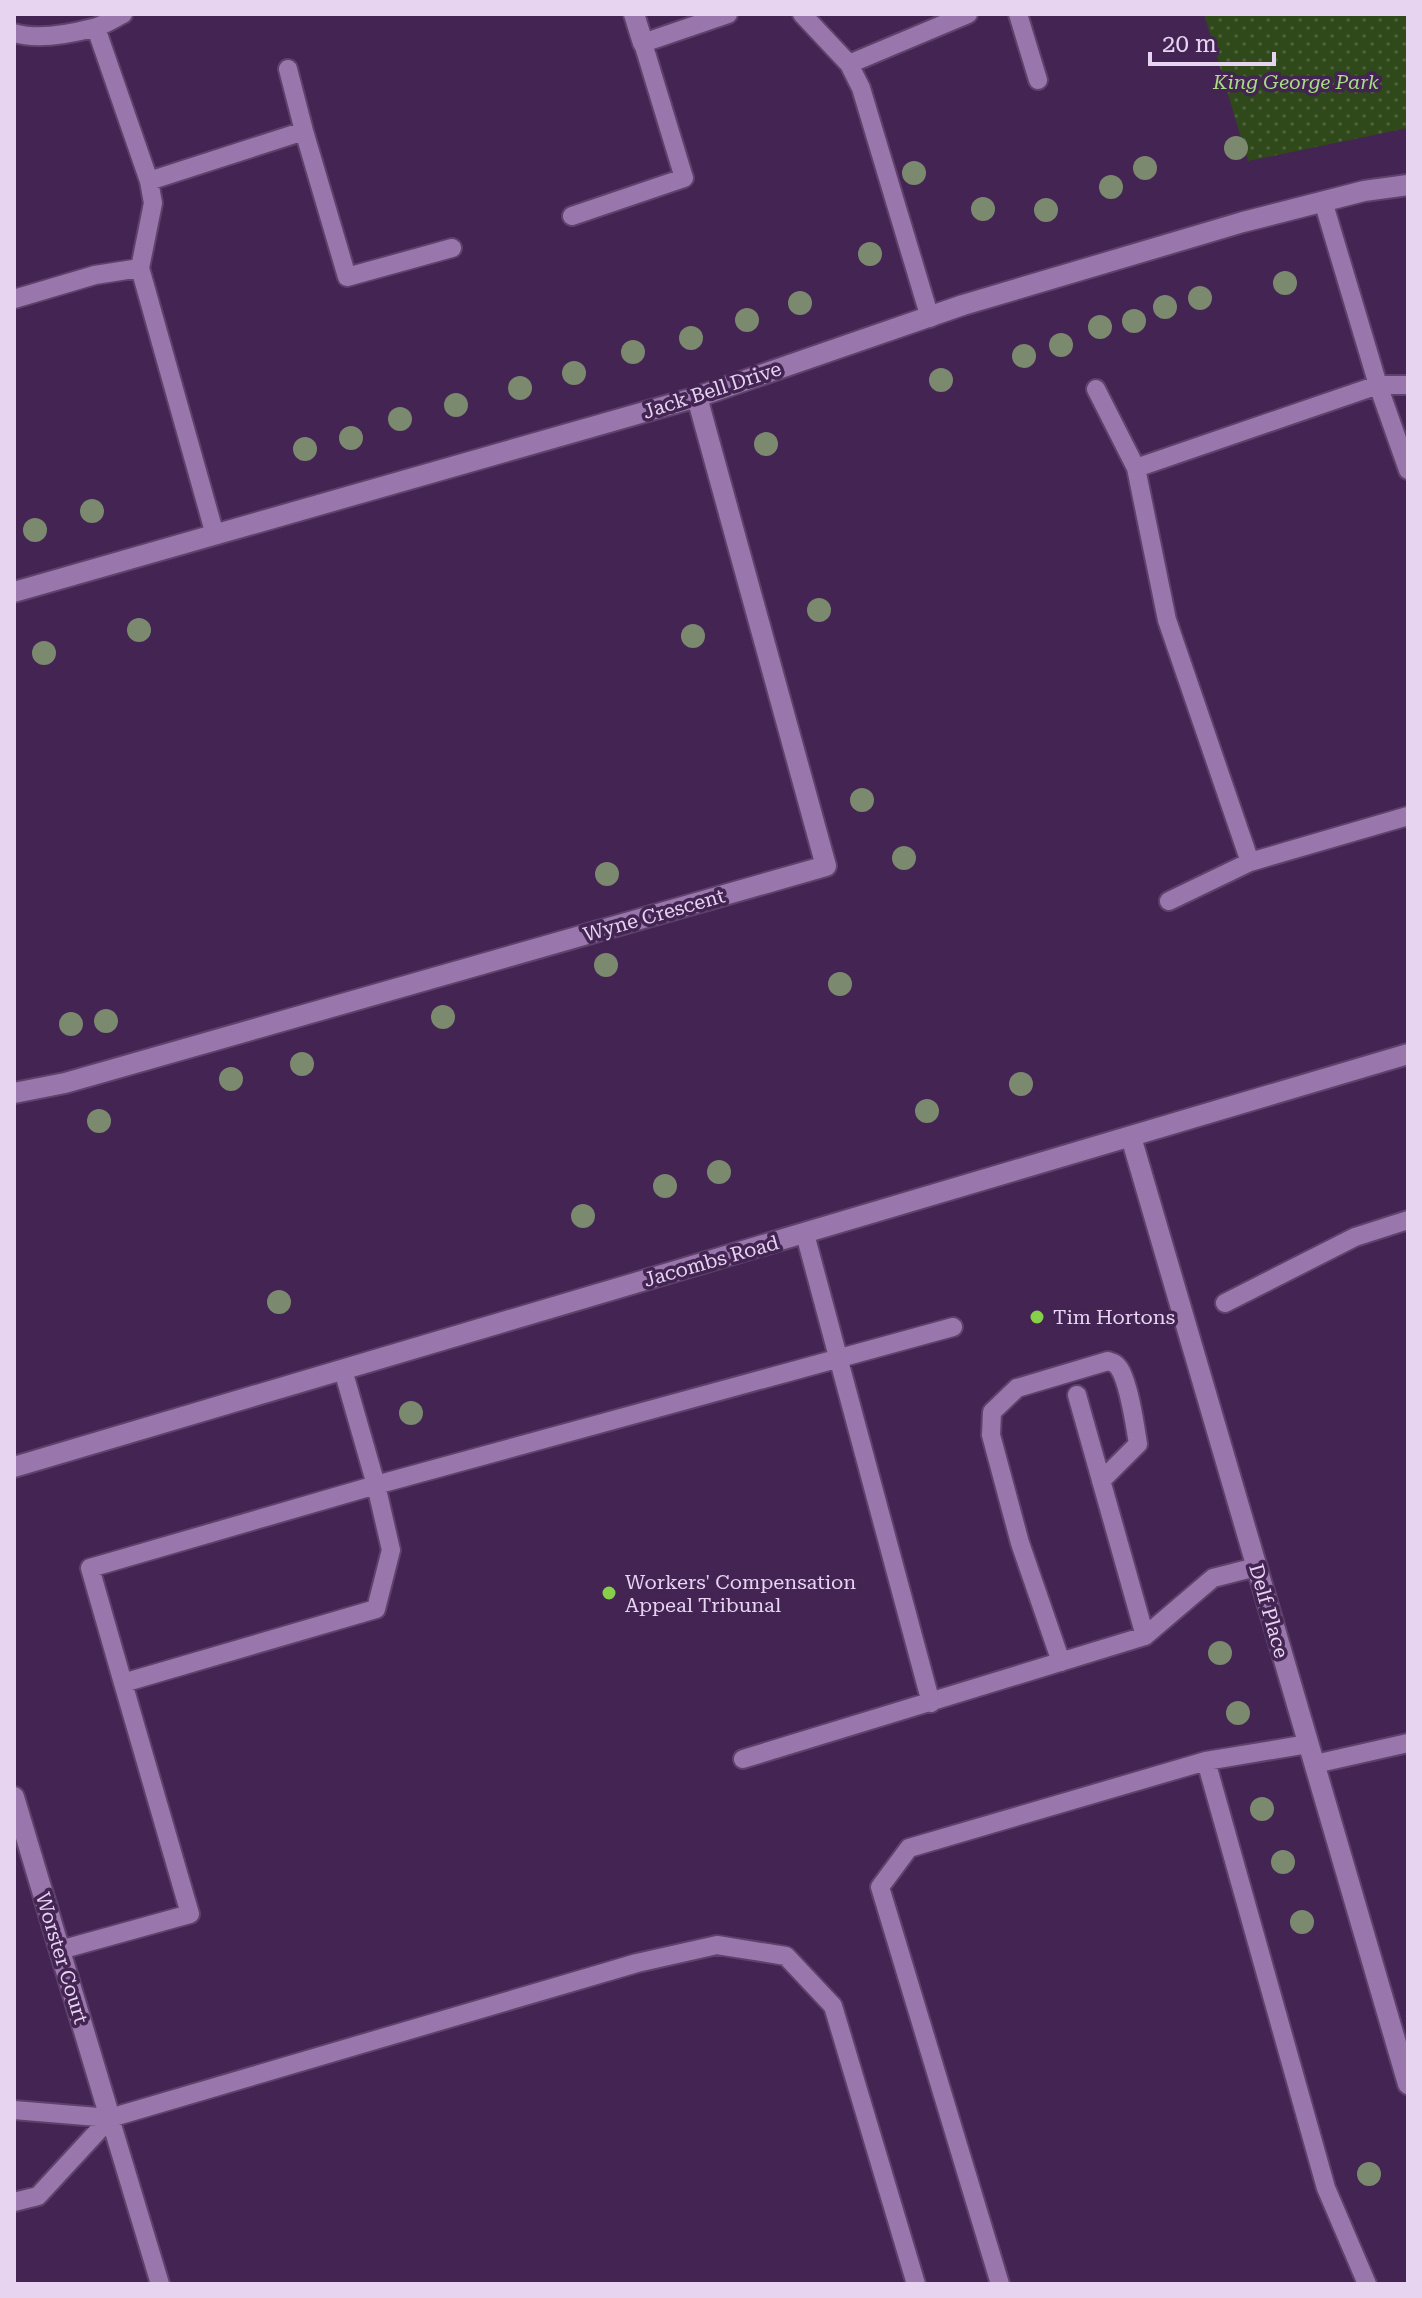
<svg xmlns="http://www.w3.org/2000/svg" width="1422" height="2298" viewBox="0 0 1422 2298" font-family="'Roboto Serif',serif">
	<style>
		.grass { fill: url(#grass-dots) }
		.lines { fill: none; stroke-linecap: round; stroke-linejoin: round }
		.lane-casing { stroke: #5e426b; stroke-width: 22 }
		.street-casing { stroke: #5e426b; stroke-width: 24 }
		.secondary-casing { stroke: #5e426b; stroke-width: 24 }
		.lane { stroke: #9977ac; stroke-width: 18 }
		.street { stroke: #9977ac; stroke-width: 20 }
		.secondary { stroke: #9977ac; stroke-width: 20 }
		.tree { fill: #7b896e }
		.poi-dot { fill: #87cf4a; stroke: #432453; stroke-width: 3 }
		.labels { text-anchor: middle; dominant-baseline: central; stroke-width: 7; stroke-linejoin: round; paint-order: stroke }
		.park-label { font-size: 20px; font-style: italic; fill: #a9dc85; stroke: #432453 }
		.street-label { font-size: 20px; fill: #e6d4f1; stroke: #432453 }
		.poi-label { font-size: 20px; fill: #e6d4f1; stroke: #432453; text-anchor: start }
	</style>
	<defs>
		<pattern id="grass-dots" width="8" height="8" patternUnits="userSpaceOnUse" patternTransform="scale(2)"><rect width="8" height="8" fill="#2f491a"/><path d="M2 2h.1M6 6h.1" fill="none" stroke="#4d623c" stroke-width="1.8" stroke-linecap="round"/></pattern>
	</defs>
	<rect width="100%" height="100%" fill="#432453"/>
	<path class="grass" d="M1204 14H1408V128L1248 161Z"/>
	<g class="lines">
		<g class="lane-casing">
			<path id="lane" d="M802 14 849 64 861 88 930 318
				M1018 14 1038 80
				M96 28 149 181 153 203 140 268 215 535
				M14 33C37 40 70 34 93 28 103 26 113 19 123 14
				M849 64 968 14
				M288 69 304 131
				M149 181 304 131 347 277 452 248
				M1323 201 1378 385 1408 470
				M572 216 684 178 643 43 728 14
				M14 299 95 275 140 268
				M1096 389 1136 468
				M1250 862 1167 620 1136 468 1378 385H1408
				M1169 901 1250 862 1408 816
				M805 1234 931 1703
				M1225 1303 1355 1237 1408 1220
				M343 1370 376 1485 953 1327
				M1077 1395 1145 1636 1213 1578 1256 1567
				M1061 1662 1020 1543 991 1435 992 1412 1017 1388 1108 1361C1114 1363 1115 1363 1119 1368 1129 1383 1135 1425 1138 1444L1101 1481
				M743 1759 1145 1636
				M1206 1761 1326 2188 1367 2284
				M1315 1764 1408 1743
				M60 1950 190 1914 123 1683 376 1609 391 1550 376 1485 90 1568 123 1683
				M14 2110 110 2118 637 1963 717 1945 786 1956 833 2006 916 2284
				M110 2118 160 2284
				M14 2202 38 2196 110 2118
				M1000 2284 880 1887 909 1848 1206 1761 1308 1744"/>
		</g>
		<g class="street-casing">
			<path id="street" d="M634 14 643 43
				M14 592 697 397 963 305 1243 222 1364 191 1408 185
				M14 1093 65 1083 826 866 697 397
				M1131 1137 1408 2084
				M14 1797 110 2118"/>
		</g>
		<g class="secondary-casing">
			<path id="secondary" d="M14 1467 1408 1054"/>
		</g>
		<use href="#lane" class="lane"/>
		<use href="#street" class="street"/>
		<use href="#secondary" class="secondary"/>
	</g>
	<g class="tree">
		<circle cx="1236" cy="148" r="12"/>
		<circle cx="1145" cy="168" r="12"/>
		<circle cx="914" cy="173" r="12"/>
		<circle cx="1111" cy="187" r="12"/>
		<circle cx="983" cy="209" r="12"/>
		<circle cx="1046" cy="210" r="12"/>
		<circle cx="870" cy="254" r="12"/>
		<circle cx="1285" cy="283" r="12"/>
		<circle cx="1200" cy="298" r="12"/>
		<circle cx="800" cy="303" r="12"/>
		<circle cx="1165" cy="307" r="12"/>
		<circle cx="747" cy="320" r="12"/>
		<circle cx="1134" cy="321" r="12"/>
		<circle cx="1100" cy="327" r="12"/>
		<circle cx="691" cy="338" r="12"/>
		<circle cx="1061" cy="345" r="12"/>
		<circle cx="633" cy="352" r="12"/>
		<circle cx="1024" cy="356" r="12"/>
		<circle cx="574" cy="373" r="12"/>
		<circle cx="941" cy="380" r="12"/>
		<circle cx="520" cy="388" r="12"/>
		<circle cx="456" cy="405" r="12"/>
		<circle cx="400" cy="419" r="12"/>
		<circle cx="351" cy="438" r="12"/>
		<circle cx="766" cy="444" r="12"/>
		<circle cx="305" cy="449" r="12"/>
		<circle cx="92" cy="511" r="12"/>
		<circle cx="35" cy="530" r="12"/>
		<circle cx="819" cy="610" r="12"/>
		<circle cx="139" cy="630" r="12"/>
		<circle cx="693" cy="636" r="12"/>
		<circle cx="44" cy="653" r="12"/>
		<circle cx="862" cy="800" r="12"/>
		<circle cx="904" cy="858" r="12"/>
		<circle cx="607" cy="874" r="12"/>
		<circle cx="606" cy="965" r="12"/>
		<circle cx="840" cy="984" r="12"/>
		<circle cx="443" cy="1017" r="12"/>
		<circle cx="106" cy="1021" r="12"/>
		<circle cx="71" cy="1024" r="12"/>
		<circle cx="302" cy="1064" r="12"/>
		<circle cx="231" cy="1079" r="12"/>
		<circle cx="1021" cy="1084" r="12"/>
		<circle cx="927" cy="1111" r="12"/>
		<circle cx="99" cy="1121" r="12"/>
		<circle cx="719" cy="1172" r="12"/>
		<circle cx="665" cy="1186" r="12"/>
		<circle cx="583" cy="1216" r="12"/>
		<circle cx="279" cy="1302" r="12"/>
		<circle cx="411" cy="1413" r="12"/>
		<circle cx="1220" cy="1653" r="12"/>
		<circle cx="1238" cy="1713" r="12"/>
		<circle cx="1262" cy="1809" r="12"/>
		<circle cx="1283" cy="1862" r="12"/>
		<circle cx="1302" cy="1922" r="12"/>
		<circle cx="1369" cy="2174" r="12"/>
	</g>
	<g class="poi-dot">
		<circle cx="1037" cy="1317" r="8"/>
		<circle cx="609" cy="1593" r="8"/>
	</g>
	<g class="labels">
		<g class="park-label">
			<text x="1296" y="82">King George Park</text>
		</g>
		<g class="street-label">
			<text transform="translate(712 390) rotate(-18)">Jack Bell Drive</text>
			<text transform="translate(654 915) rotate(-16)">Wyne Crescent</text>
			<text transform="translate(711 1261) rotate(-16)">Jacombs Road</text>
			<text transform="translate(1269 1611) rotate(74)">Delf Place</text>
			<text transform="translate(62 1958) rotate(73)">Worster Court</text>
		</g>
		<g class="poi-label">
			<text x="1053" y="1317">Tim Hortons</text>
			<text x="625" y="1582">Workers' Compensation<tspan x="625" dy="23">Appeal Tribunal</tspan></text>
		</g>
	</g>
	<rect width="1422" height="2298" fill="none" stroke="#e6d4f1" stroke-width="32"/>
	<path d="M1150 52v12h124v-12" fill="none" stroke="#e6d4f1" stroke-width="4"/>
	<text x="1162" y="52" font-size="24" fill="#e6d4f1" stroke="#432453" stroke-width="6" paint-order="stroke">20 m</text>
</svg>
